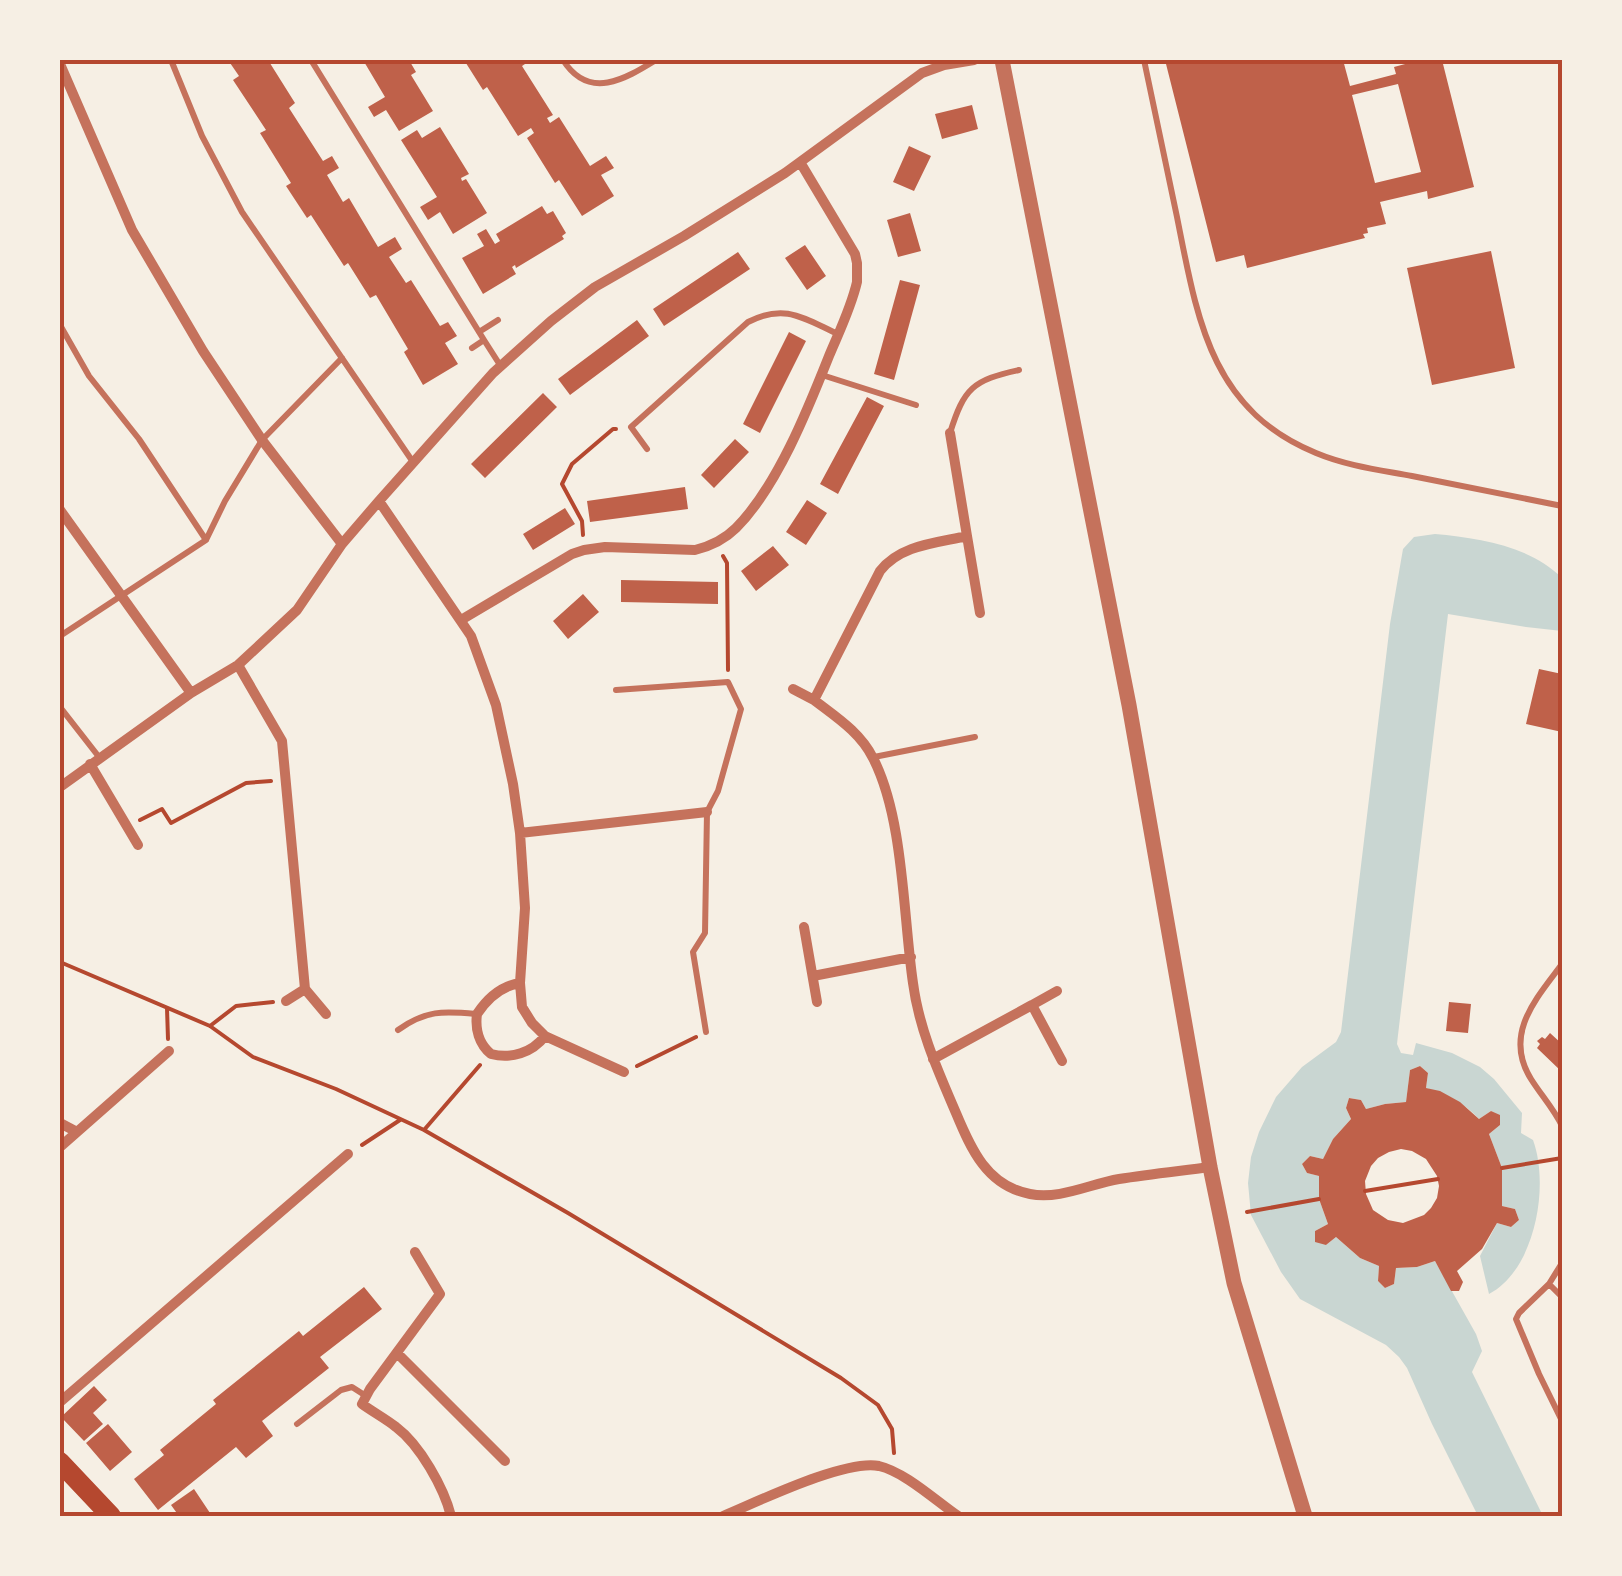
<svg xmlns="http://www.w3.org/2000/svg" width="1622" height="1576" viewBox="0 0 1622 1576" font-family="Spectral,serif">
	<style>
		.water { fill: #c9d6d2 }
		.building { fill: #bf614a; fill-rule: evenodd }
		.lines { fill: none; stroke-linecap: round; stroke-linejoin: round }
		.path { stroke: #b5482f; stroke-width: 4 }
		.service { stroke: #c5725c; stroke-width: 6 }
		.minor { stroke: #c5725c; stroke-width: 10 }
		.tertiary { stroke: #c5725c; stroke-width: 15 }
		.primary { stroke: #b5482f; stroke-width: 20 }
		.neatline { fill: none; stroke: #b5482f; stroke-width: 4 }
	</style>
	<rect width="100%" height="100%" fill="#f6efe4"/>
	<path class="water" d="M1435 534C1479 538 1530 546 1562 578V631L1526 627 1448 614 1398 1035 1397 1044 1401 1053 1413 1055 1416 1043 1452 1053 1480 1067 1494 1079 1522 1113 1521 1133 1533 1140C1550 1186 1535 1270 1489 1294L1480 1256 1497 1223 1511 1227 1519 1220 1515 1209 1502 1206V1168L1489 1134 1500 1125V1116L1491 1111 1479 1119C1464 1103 1448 1094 1426 1088L1428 1073 1420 1066 1410 1070 1406 1102 1385 1104 1366 1109 1361 1100 1349 1098 1346 1108 1351 1119 1333 1139 1323 1159 1310 1156 1302 1164 1307 1173 1319 1176V1199L1328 1224 1315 1231 1326 1245 1336 1237 1360 1258 1379 1266 1378 1281 1385 1288 1394 1284 1396 1268 1417 1267 1435 1261 1476 1334 1482 1351 1472 1372 1543 1516H1478L1432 1424 1407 1368 1399 1357 1386 1345 1300 1299 1281 1272 1251 1215 1248 1183 1251 1157 1259 1132 1276 1097 1302 1067 1336 1042 1341 1032 1390 624 1403 549 1414 537Z"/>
	<path class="building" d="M228 60H268L295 103 289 108 323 161 332 156 339 168 327 175 343 202 349 198 378 247 395 237 402 249 389 257 406 283 411 280 440 326 448 322 457 336 445 343 458 364 423 385 404 352 408 349 376 295 370 298 348 263 344 266 311 215 307 218 286 186 291 183 260 133 266 130 233 80 239 76Z
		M363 60H409L416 72 411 75 433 111 399 131 386 110 374 117 368 107 385 97Z
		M464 60H531L522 66 553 115 547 118 550 123 559 117 590 166 606 156 614 168 601 175 614 196 582 216 559 180 555 183 527 138 534 133 531 128 518 136 487 87 483 90Z
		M1165 60H1343L1350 86 1396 74 1394 67 1420 60H1442L1474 187 1428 199 1427 191 1380 202 1386 224 1367 228 1368 233 1363 234 1365 238 1247 268 1244 255 1216 262ZM1398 84 1421 172 1375 183 1352 95Z
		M972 105 978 129 942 139 935 114Z
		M440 127 469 174 461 178 462 181 466 179 487 213 453 234 440 212 428 220 420 207 437 197 401 140 417 130 422 138Z
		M909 146 931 156 914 191 893 182Z
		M542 206 547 214 553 211 566 233 562 236 564 239 516 268 515 265 512 267 516 274 483 294 462 258 484 246 477 234 486 229 495 244 500 241 496 234Z
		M910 213 921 251 898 257 887 220Z
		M805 245 826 276 807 290 785 258Z
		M1491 251 1515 368 1432 385 1407 268Z
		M738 252 750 269 664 326 653 309Z
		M900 280 920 285 894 380 874 374Z
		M637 320 649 336 570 395 558 379Z
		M789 332 806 341 760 433 743 424Z
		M543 393 557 407 485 478 471 464Z
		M867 397 884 406 838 494 820 484Z
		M735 439 749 452 714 488 701 475Z
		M685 487 688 509 590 522 587 501Z
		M807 500 827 513 806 545 786 532Z
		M565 508 575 524 533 550 523 534Z
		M773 546 789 565 756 591 741 571Z
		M621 580 718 582V604L621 602Z
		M583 594 599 612 568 639 553 621Z
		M1539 669 1562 674V732L1526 724Z
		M1449 1002 1471 1004 1468 1033 1446 1031Z
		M1550 1033 1562 1044V1072L1537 1048 1540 1044 1537 1041 1542 1037 1545 1039Z
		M1420 1066 1428 1073 1426 1088 1440 1091 1460 1102 1479 1119 1491 1111 1500 1115V1125L1489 1134 1502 1168V1206L1515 1209 1519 1220 1511 1227 1497 1223 1482 1249 1457 1271 1463 1282 1459 1291H1451L1435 1261 1417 1267 1396 1268 1394 1284 1385 1288 1378 1281 1379 1266 1360 1258 1336 1237 1326 1245 1315 1242V1231L1328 1224 1319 1199V1176L1307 1173 1302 1164 1310 1156 1323 1159 1333 1139 1351 1119 1346 1108 1349 1098 1361 1100 1366 1109 1385 1104 1406 1102 1410 1070ZM1401 1149 1412 1151 1426 1159 1437 1176 1439 1186 1437 1198 1431 1208 1424 1215 1403 1223 1388 1220 1373 1210 1366 1194 1365 1181 1371 1166 1378 1158 1389 1152Z
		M364 1287 382 1309 320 1357 329 1368 262 1421 273 1436 246 1458 236 1447 158 1510 134 1479 164 1455 160 1450 216 1404 213 1400 299 1331 303 1336Z
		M94 1386 107 1400 93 1413 103 1424 84 1441 61 1417Z
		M108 1424 132 1452 110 1471 86 1443Z
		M194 1489 212 1516H179L171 1505Z"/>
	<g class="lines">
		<path class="path" d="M583 535 582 521 562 484 572 464 613 429H616
			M723 556 727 563 728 670
			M140 820 162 809 171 823 246 783 271 781
			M60 962 210 1026 253 1057 336 1089 424 1130 568 1213 841 1378 878 1405 892 1429 894 1453
			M167 1008 168 1039
			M210 1026 236 1006 273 1002
			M637 1066 696 1037
			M424 1130 480 1065
			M362 1145 400 1120
			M1502 1168 1562 1158
			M1365 1191 1438 1179
			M1247 1212 1319 1199"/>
		<path class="service" d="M171 60 202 136 242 212 413 462
			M311 60 484 340 472 348
			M563 60C589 101 625 79 656 60
			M1144 60C1155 112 1166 165 1177 217 1197 317 1210 410 1316 453 1347 466 1380 470 1412 476 1462 486 1512 496 1562 506
			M60 325 89 376 139 439 206 540
			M479 332 498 320
			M484 340 500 365
			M822 375 916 405
			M950 433C964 388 973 380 1019 370
			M647 449 631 427 748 322C785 303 803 318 838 334
			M60 636 206 540 225 501 262 440 342 358
			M616 690 728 682 741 709 718 791 707 812 705 933 693 952 706 1032
			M60 707 99 757
			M874 757 975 737
			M1562 964C1536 999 1503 1034 1531 1079 1541 1095 1554 1109 1562 1126
			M398 1030C426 1010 443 1011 476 1014
			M1562 1263 1549 1284 1519 1313 1516 1319 1539 1374 1562 1421
			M1549 1284 1562 1297
			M297 1424 341 1390 352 1387 366 1396"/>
		<path class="minor" d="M60 64 132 230 203 351 262 440 342 544
			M950 433 967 536C936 543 900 545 880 571L814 700C836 717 860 732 873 758 904 818 903 916 913 983 919 1029 938 1071 956 1113 971 1149 987 1186 1030 1194 1059 1200 1090 1184 1119 1179 1149 1174 1180 1171 1210 1167
			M379 501 471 636 496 705 513 784 520 833 525 908 520 983 522 1007 532 1023 545 1036 624 1072
			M60 510 191 693
			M967 536 980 613
			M461 620 572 554 584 550 605 547 695 550C711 546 725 539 736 528 777 487 808 409 829 356 839 332 851 308 857 282V263L855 254 800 162
			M238 665 282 741 305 989 326 1014
			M793 689 814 700
			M90 764 138 845
			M60 787 191 693 238 665 297 610 342 544 379 501 493 373 551 321 595 287 684 236 785 173 922 73 944 65 974 60
			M520 833 707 812
			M804 927 817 1002
			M813 976 911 957
			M520 983C501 986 487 999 477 1014 475 1029 479 1044 491 1054 511 1059 532 1053 545 1036
			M286 1001 305 989
			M1032 1005 1057 991
			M933 1059 1032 1005 1062 1061
			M60 1123 77 1132
			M60 1147 169 1051
			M415 1252 440 1294 370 1389 362 1404C373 1412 386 1419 396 1427 420 1445 444 1488 451 1516
			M397 1353 505 1461
			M60 1402 348 1154
			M723 1516C757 1502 845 1459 879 1466 905 1472 936 1501 958 1516"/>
		<path class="tertiary" d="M1002 60 1129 705 1210 1167 1234 1283 1305 1516"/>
		<path class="primary" d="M60 1462 111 1516"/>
	</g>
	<rect width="1622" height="1576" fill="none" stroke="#f6efe4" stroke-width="125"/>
	<rect x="62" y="62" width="1498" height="1452" class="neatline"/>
</svg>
